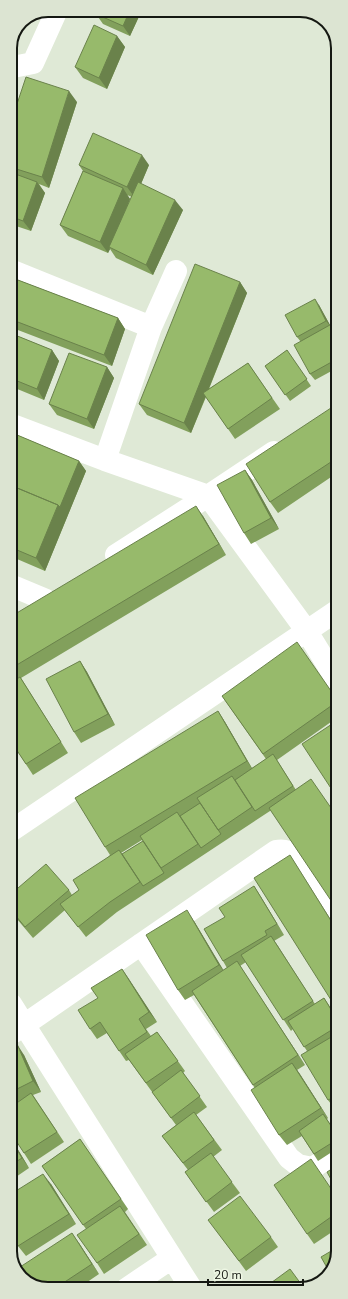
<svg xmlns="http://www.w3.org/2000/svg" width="348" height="1299" viewBox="0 0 348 1299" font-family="'Nunito Sans',sans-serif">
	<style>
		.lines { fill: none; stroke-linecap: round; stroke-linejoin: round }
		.street { stroke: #fff; stroke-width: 22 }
		.wall { fill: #82a05c; fill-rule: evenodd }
		.shaded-wall { fill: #6a824b }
		.building { fill: #97ba6b; stroke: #6a824b }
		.rim { fill: none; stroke: #151812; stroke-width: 2 }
	</style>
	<rect width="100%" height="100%" fill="#dfe9d6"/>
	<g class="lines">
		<path class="street" d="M10 65 13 67 33 63 57 10
			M10 270 151 327
			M10 424 105 460 208 496 116 555
			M274 452 208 496 306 630 338 682
			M105 460 151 327 176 271
			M10 585 46 600
			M11 831 338 610
			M141 944 289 1158 298 1165 312 1168 338 1152
			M11 1004 191 1288
			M11 1034 276 851C285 849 290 852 296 858L338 924
			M126 1289 172 1258"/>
	</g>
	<path class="wall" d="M97 10H142L130 36 103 24 96 14Z
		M117 36 125 47 107 89 83 78 75 67Z
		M10 94 16 96 18 100 77 102 49 188 39 184 45 193 31 231 10 224Z
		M79 165H149L141 184 183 210 153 275 116 258 110 249 108 253 68 236 60 225 83 171ZM127 195 132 197 125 213 130 199Z
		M10 277 118 318 125 329 112 366 10 327Z
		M240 282 247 293 209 389 248 363 280 409 235 439 206 397 191 433 147 415 139 404Z
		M319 305 330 325 337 321V368L315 380 310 374 301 342 297 337Z
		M10 333 52 350 59 361 44 400 10 386Z
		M287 350 311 386 290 401 265 366Z
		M107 367 114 378 94 429 57 415 49 404Z
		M337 404V473L278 513 270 502Z
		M10 432 79 461 86 471 45 571 10 556Z
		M245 470 252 480 279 529 251 544 244 533Z
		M203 516 226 555 21 678 68 753 33 775 10 740V617Z
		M80 661 87 672 115 725 81 743 74 732Z
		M222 696 338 701V717L277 760 296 790 270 811 117 912 86 937 65 910 33 938 11 912V894L69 890 72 895 79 890 110 855 105 847 218 711 225 722 252 768 266 759ZM142 840 143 841 122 854 121 853Z
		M254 886 261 897 284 935 274 941 315 1004 324 998 338 1019V1042H337L338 1043V1110L336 1111 328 1100 307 1051 293 1029 291 1031 246 962 240 966 305 1065 297 1070 328 1118 327 1119 338 1136V1148L318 1161 302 1136 287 1145 279 1135 255 1088 194 995 185 1000 178 990 194 921 223 970 227 968 223 961 225 917Z
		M122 969 157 1022 146 1029 151 1036 157 1032 185 1071 183 1073 207 1107 196 1115 222 1150 213 1157 240 1193 214 1212 185 1172 188 1170 162 1136 176 1125 129 1060 126 1061 107 1033 97 1039 90 1029 98 998Z
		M11 1047 24 1055 41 1092 33 1095 64 1142 31 1164 24 1153 15 1104 11 1105Z
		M11 1138 29 1168 13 1179 11 1176Z
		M80 1139 128 1209 125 1212 147 1245 104 1274 97 1263 86 1229 42 1166Z
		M51 1184 76 1224 26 1256 18 1246Z
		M338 1199V1228L314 1244 307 1234Z
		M216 1230 271 1237 278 1247 246 1271Z
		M79 1243 99 1274 77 1289H44Z
		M11 1255 16 1263 14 1264 11 1258Z"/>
	<path class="shaded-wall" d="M130 10H142L130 36 123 26Z
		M117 36 125 47 107 89 99 78Z
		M69 91 77 102 49 188 42 177Z
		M16 96 23 107 10 140V111Z
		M142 155 149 165 135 198 127 187Z
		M37 182 45 193 31 231 23 221Z
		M123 188 130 199 110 248 109 247 110 249 108 253 100 242Z
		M175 200 183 210 153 275 146 265Z
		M240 282 247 293 191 433 184 423Z
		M315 299 319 305 331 327 326 321Z
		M118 318 125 329 112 366 104 355Z
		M52 350 59 361 44 400 37 389Z
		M107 367 114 378 94 429 87 419Z
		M79 461 86 471 45 571 36 558 58 505Z
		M245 470 252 480 279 529 271 518Z
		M196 506 203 516 226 555 219 544Z
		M80 661 87 672 115 725 108 714Z
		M218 711 225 722 254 772 247 761Z
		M290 855 297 866 338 931V932Z
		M254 886 261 897 284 935 277 924Z
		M187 910 194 921 227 976 219 965Z
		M271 936 278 946 320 1012 313 1001Z
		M237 961 244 972 305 1065 298 1055Z
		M122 969 129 979 157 1022 149 1012Z
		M324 998 338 1019V1021Z
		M17 1044 24 1055 41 1092 33 1081Z
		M292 1063 300 1074 328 1118 321 1108Z
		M11 1138 29 1168 22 1158 11 1140Z
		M43 1174 51 1184 76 1224 69 1214Z
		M72 1233 79 1243 99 1274 92 1264Z"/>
	<path class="building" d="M97 10H130L123 26 96 14Z
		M94 25 117 36 99 78 75 67Z
		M26 77 69 91 42 177 10 167V125Z
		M10 94 16 96 10 111Z
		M93 133 142 155 127 187 79 165Z
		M83 171 123 188 100 242 60 225Z
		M10 172 37 182 23 221 10 216Z
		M138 182 175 200 146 265 109 247Z
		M195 264 240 282 184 423 139 404Z
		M10 277 118 318 104 355 10 319Z
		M315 299 326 321 297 337 285 315Z
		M337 321V359L310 374 294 345Z
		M10 333 52 350 37 389 10 378Z
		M287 350 307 379 285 395 265 366Z
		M69 353 107 367 87 419 49 404Z
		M248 363 272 398 228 429 203 393Z
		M337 404V458L270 502 246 464Z
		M10 432 79 461 60 507 58 505 10 485Z
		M245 470 271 518 244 533 217 485Z
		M338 479V494L331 484Z
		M10 485 58 505 36 558 10 547Z
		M196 506 219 544 10 669V617Z
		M297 642 338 701 263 754 222 696Z
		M80 661 108 714 74 732 46 679Z
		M20 677 61 742 26 764 10 740V683Z
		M218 711 247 761 105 847 75 798Z
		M338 720V799L302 744Z
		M273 754 293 786 255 811 235 780Z
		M232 776 252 807 218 830 197 798Z
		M311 779 338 818V911L269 808Z
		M200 803 221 834 201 848 180 816Z
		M177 812 198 844 161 868 140 836Z
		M143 841 164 873 143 886 122 854Z
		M119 850 140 882 110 902 78 927 60 904 79 890 73 880Z
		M290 855 338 932V1011L254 878Z
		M46 864 69 890 25 927 11 910V894Z
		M254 886 277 924 265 931 267 935 223 961 204 929 225 917 219 908Z
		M187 910 219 965 178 990 146 935Z
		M271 936 313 1001 283 1020 241 955Z
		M237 961 298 1055 253 1085 192 991Z
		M122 969 149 1012 139 1019 147 1032 119 1051 100 1022 90 1029 78 1010 98 998 91 988Z
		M324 998 338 1021V1026L304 1047 288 1021Z
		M157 1032 178 1061 146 1083 125 1054Z
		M333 1036 338 1044V1095L328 1100 301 1055Z
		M17 1044 33 1081 11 1092V1047Z
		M292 1063 321 1108 279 1135 251 1090Z
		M181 1070 200 1096 171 1118 152 1092Z
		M31 1093 57 1132 24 1153 11 1133V1107Z
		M194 1112 214 1140 183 1163 162 1136Z
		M323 1114 338 1136V1139L314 1154 299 1131Z
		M80 1139 121 1199 83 1225 42 1166Z
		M11 1140 22 1158 11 1165Z
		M211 1153 232 1182 206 1202 185 1172Z
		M311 1159 338 1199V1212L307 1234 274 1185Z
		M338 1165V1192L327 1172Z
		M43 1174 69 1214 18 1246 11 1234V1194Z
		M240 1196 271 1237 239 1261 208 1220Z
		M120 1206 139 1234 97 1263 77 1235Z
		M72 1233 92 1264 54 1289H44L23 1279 17 1269Z
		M338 1247V1251L330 1273 321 1257Z
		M290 1269 304 1288H264Z"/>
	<path d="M0 0H348V1299H0ZM48 17H300A31 31 0 0 1 331 48V1251A31 31 0 0 1 300 1282H48A31 31 0 0 1 17 1251V48A31 31 0 0 1 48 17Z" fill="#dce4d2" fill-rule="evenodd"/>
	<path class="rim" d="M48 17H300A31 31 0 0 1 331 48V1251A31 31 0 0 1 300 1282H48A31 31 0 0 1 17 1251V48A31 31 0 0 1 48 17Z"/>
	<path d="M208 1279v6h95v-6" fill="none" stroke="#151812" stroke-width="2"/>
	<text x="214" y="1279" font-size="12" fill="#151812" stroke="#edf6e3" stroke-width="3" paint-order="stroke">20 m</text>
</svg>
